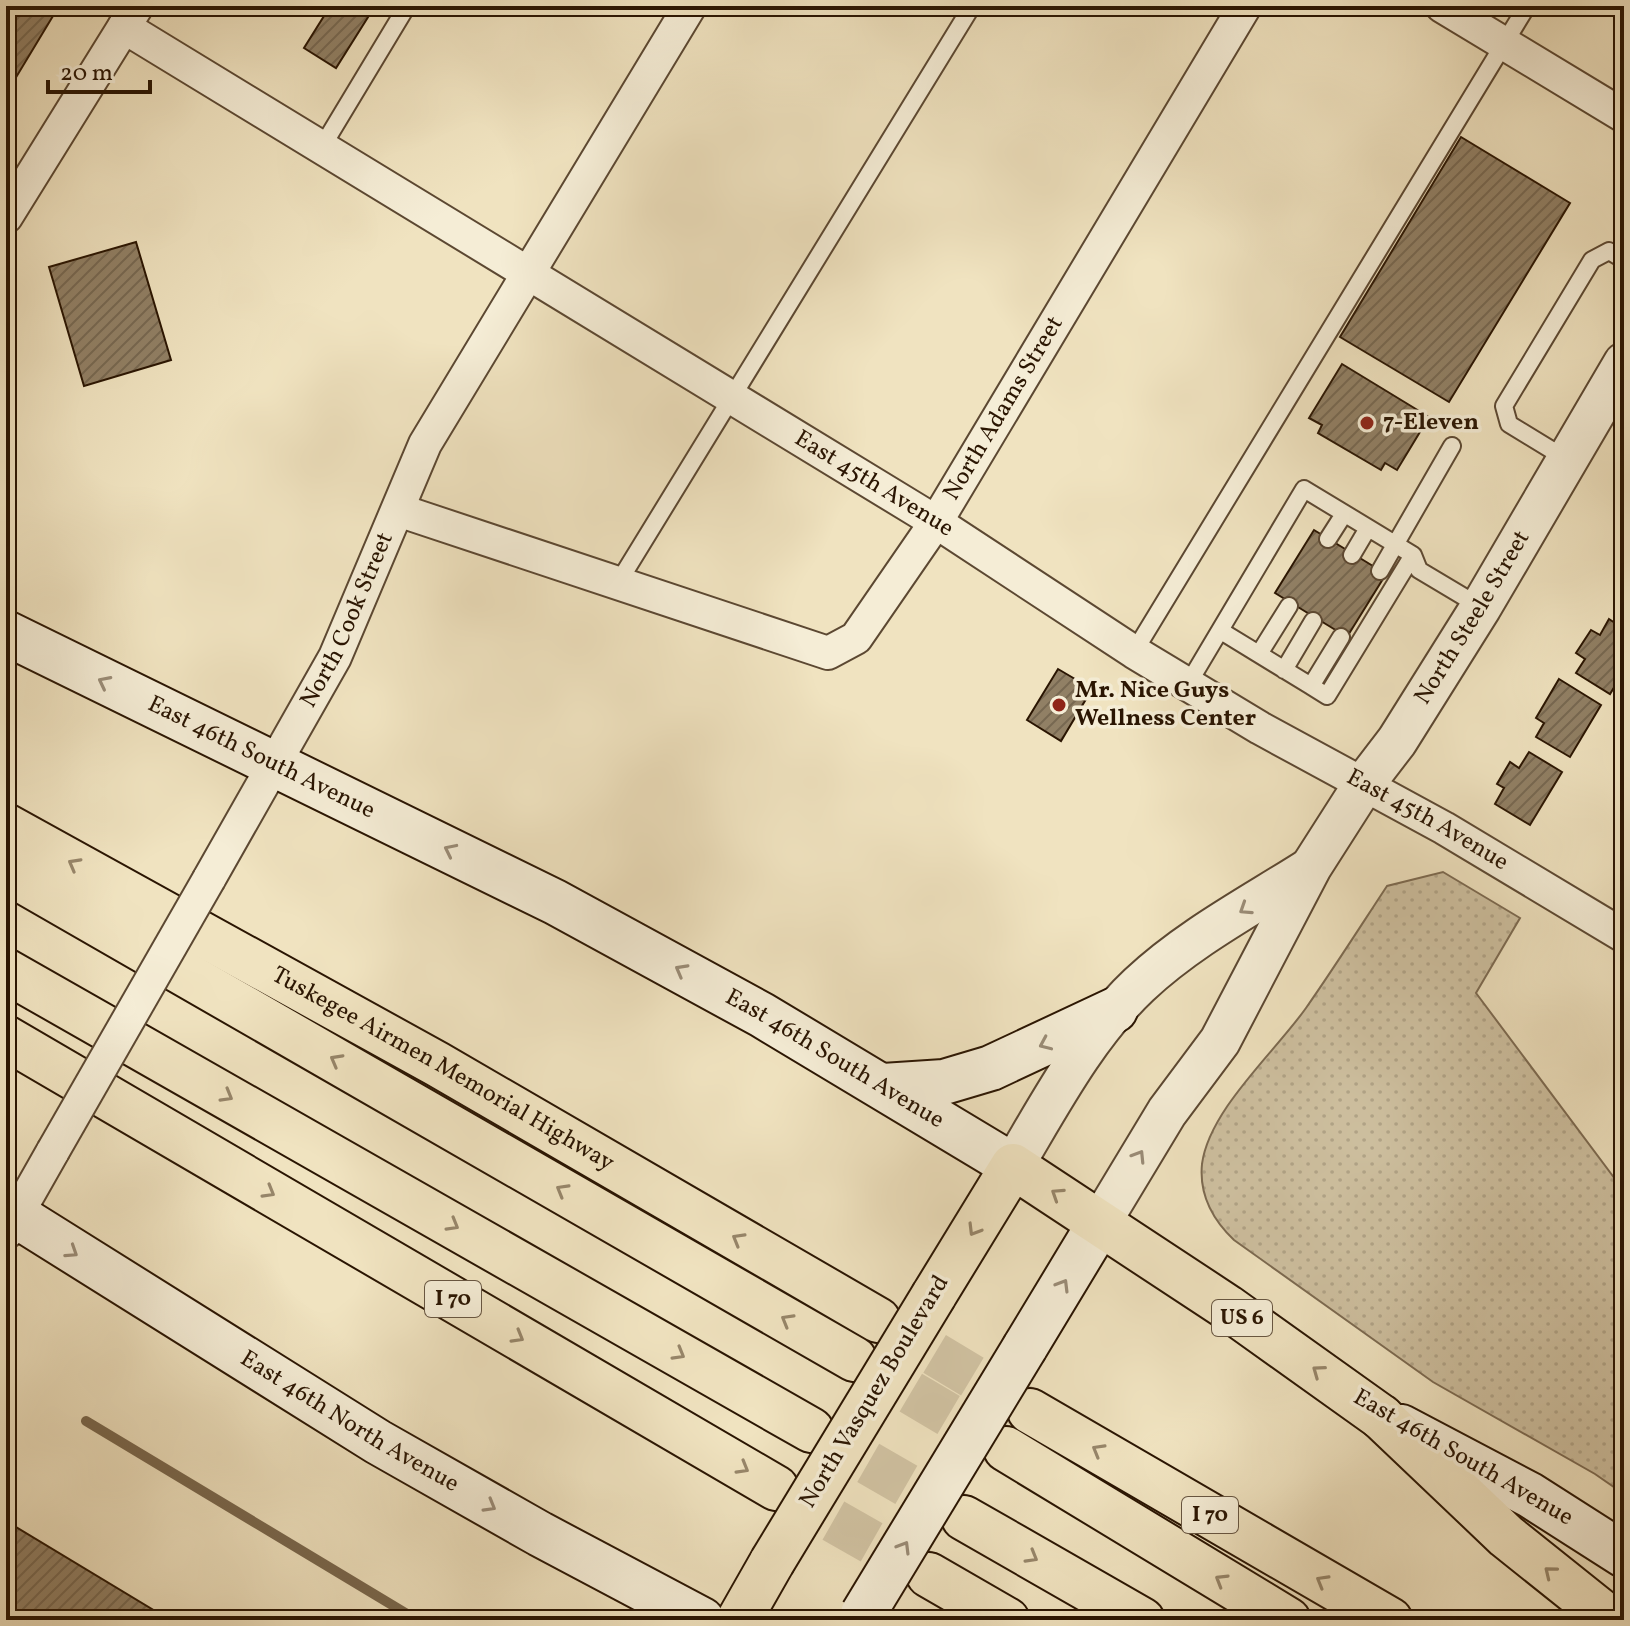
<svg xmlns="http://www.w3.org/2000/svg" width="1630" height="1626" viewBox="0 0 1630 1626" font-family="Vollkorn,serif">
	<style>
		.green { fill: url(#green-dots); stroke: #7c6a51; stroke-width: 2 }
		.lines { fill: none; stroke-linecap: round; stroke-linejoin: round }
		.stream { stroke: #79674d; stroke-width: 10 }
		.building { fill: url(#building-hatch); stroke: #2a1502; stroke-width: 2 }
		.motorway-tunnel { stroke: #d2c4a4; stroke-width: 44; stroke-dasharray: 44 22; stroke-linecap: butt }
		.service-casing { stroke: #5c4832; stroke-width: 20 }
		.minor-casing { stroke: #5c4832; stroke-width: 36 }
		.tertiary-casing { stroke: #5c4832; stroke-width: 44 }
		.secondary-casing { stroke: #2a1502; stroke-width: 48 }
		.trunk-casing { stroke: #2a1502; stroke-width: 48 }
		.motorway-casing { stroke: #2a1502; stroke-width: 48 }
		.service { stroke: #f5edd6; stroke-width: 16 }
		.minor { stroke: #f5edd6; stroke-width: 32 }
		.tertiary { stroke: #f5edd6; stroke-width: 40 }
		.secondary { stroke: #f5edd6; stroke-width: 44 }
		.trunk { stroke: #f0e3c0; stroke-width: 44 }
		.motorway { stroke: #f0e3c0; stroke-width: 44 }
		.minor-bridge-casing { stroke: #5c4832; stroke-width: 36; stroke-linecap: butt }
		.secondary-bridge-casing { stroke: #2a1502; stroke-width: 48; stroke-linecap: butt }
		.trunk-bridge-casing { stroke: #2a1502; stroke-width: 48; stroke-linecap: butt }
		.minor-bridge { stroke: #f5edd6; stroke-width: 32 }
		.secondary-bridge { stroke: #f5edd6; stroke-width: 44 }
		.trunk-bridge { stroke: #f0e3c0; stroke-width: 44 }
		.oneway { stroke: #9a8c77 }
		.oneway2 { stroke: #97866a }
		.poi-dot { fill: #8f2418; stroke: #f5edd6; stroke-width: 3 }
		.labels { text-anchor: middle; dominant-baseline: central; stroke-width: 7; stroke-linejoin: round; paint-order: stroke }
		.shield { fill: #f5edd6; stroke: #675642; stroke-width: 2 }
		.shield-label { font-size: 22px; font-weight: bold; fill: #2a1502 }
		.street-label { font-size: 24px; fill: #2a1502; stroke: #f5edd6 }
		.poi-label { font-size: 24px; font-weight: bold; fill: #2a1502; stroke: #f5edd6; text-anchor: start }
	</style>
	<defs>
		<pattern id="green-dots" width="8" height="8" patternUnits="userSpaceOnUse" patternTransform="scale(2)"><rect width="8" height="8" fill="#cec0a0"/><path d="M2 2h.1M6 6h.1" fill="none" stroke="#b1a488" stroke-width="1.8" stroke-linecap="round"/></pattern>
		<pattern id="building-hatch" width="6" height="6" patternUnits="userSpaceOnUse" patternTransform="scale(2)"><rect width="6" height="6" fill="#918065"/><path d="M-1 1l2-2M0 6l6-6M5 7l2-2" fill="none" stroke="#776851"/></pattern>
	</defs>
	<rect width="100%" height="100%" fill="#f0e3c0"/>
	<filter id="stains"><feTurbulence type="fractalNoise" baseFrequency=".0025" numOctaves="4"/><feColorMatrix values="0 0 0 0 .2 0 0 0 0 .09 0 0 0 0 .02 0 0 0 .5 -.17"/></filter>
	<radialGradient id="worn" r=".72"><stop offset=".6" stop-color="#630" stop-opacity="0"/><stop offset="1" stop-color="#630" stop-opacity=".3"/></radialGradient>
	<path class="green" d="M1443 872 1520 918 1476 993 1624 1191V1494L1595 1474 1433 1382 1234 1240C1213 1220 1199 1194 1202 1164 1209 1110 1275 1052 1306 1008 1334 968 1360 927 1387 886Z"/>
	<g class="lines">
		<path class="stream" d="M86 1421 417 1620"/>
	</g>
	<path class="building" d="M6 6H59L6 94Z
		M326 6H375L336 68 304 48 329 8Z
		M1461 137 1570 203 1449 402 1340 337Z
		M136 242 171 360 84 386 49 267Z
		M1342 364 1429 417 1397 470 1385 463 1381 470 1318 433 1322 425 1309 418Z
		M1314 530 1386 574 1347 637 1275 593Z
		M1624 591V610L1616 605Z
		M1609 619 1624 629V671L1610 694 1576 673 1585 659 1576 653 1591 630 1600 635Z
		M1058 669 1092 689 1061 741 1027 720Z
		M1559 679 1601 705 1570 757 1536 737 1544 723 1536 718Z
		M1529 752 1562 772 1530 825 1495 804 1504 788 1497 784 1510 762 1519 768Z
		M6 1521 170 1620H6Z"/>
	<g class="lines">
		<path class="motorway-tunnel" d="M878 1320 1030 1411
			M854 1359 1006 1449
			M811 1430 964 1518
			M776 1488 929 1575"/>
		<g class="service-casing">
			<path id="service" d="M322 147 407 6
				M1568 460 1509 424 1504 406 1592 260 1609 251 1624 260
				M1328 539 1344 514
				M1352 555 1368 528
				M1380 571 1452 446
				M618 583 972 6
				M1221 631 1311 686 1341 637
				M1134 652 1527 6
				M1259 654 1289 606
				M1284 670 1313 621
				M1188 684 1304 489 1413 555 1419 570 1481 607
				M1311 686 1327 696 1413 555"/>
		</g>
		<g class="minor-casing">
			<g id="minor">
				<path d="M1442 6 1624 116"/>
				<path id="s1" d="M124 27 936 522 1134 652 1260 728 1444 828 1624 936"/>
				<path d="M6 217 137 6"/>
				<path id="s2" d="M398 510 828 653 856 638 936 522 1245 6"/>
				<path id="s3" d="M209 879 335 657 425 444 690 6"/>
				<path d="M7 1232 53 1151"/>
			</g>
		</g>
		<g class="tertiary-casing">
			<g id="tertiary">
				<path d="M1013 1166C1050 1104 1086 1035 1139 985 1189 938 1252 905 1310 868"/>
				<path id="s4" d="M1100 1223 1167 1112 1220 1041 1311 867 1364 784 1397 741 1481 607 1624 363"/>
			</g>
		</g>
		<g class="secondary-casing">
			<g id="secondary">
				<path id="s5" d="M6 633 555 902 762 1015 1013 1166"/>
				<path d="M883 1086 944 1082 991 1068 1115 1010"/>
				<path id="s6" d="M6 1209 378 1442 540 1534 702 1620"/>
				<path d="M1025 1347 1100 1223"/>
				<path d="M1401 1427 1530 1495 1624 1555"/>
			</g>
		</g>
		<g class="trunk-casing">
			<path id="trunk" d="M934 1295 1013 1166 1227 1307 1381 1417
				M739 1620 772 1562"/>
		</g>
		<g class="motorway-casing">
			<g id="motorway">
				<path id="s7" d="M6 826 437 1064 878 1320"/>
				<path d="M6 871 854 1359"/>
				<path d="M6 971 811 1430"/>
				<path d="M6 1038 776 1488"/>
				<path d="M1030 1411 1390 1620"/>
				<path d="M1381 1417 1506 1536 1611 1620"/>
				<path d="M1006 1449 1288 1620"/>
				<path d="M964 1518 1142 1620"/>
				<path d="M929 1575 1007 1620"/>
			</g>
		</g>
		<use href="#service" class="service"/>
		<use href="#minor" class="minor"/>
		<use href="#tertiary" class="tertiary"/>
		<use href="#secondary" class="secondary"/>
		<use href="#trunk" class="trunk"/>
		<use href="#motorway" class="motorway"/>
		<g class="minor-bridge-casing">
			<path id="minor-bridge" d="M53 1151 209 879"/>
		</g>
		<g class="secondary-bridge-casing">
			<path id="secondary-bridge" d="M863 1614 1025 1347"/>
		</g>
		<g class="trunk-bridge-casing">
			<path id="trunk-bridge" d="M772 1562 934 1295"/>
		</g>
		<use href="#minor-bridge" class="minor-bridge"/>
		<use href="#secondary-bridge" class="secondary-bridge"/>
		<use href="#trunk-bridge" class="trunk-bridge"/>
	</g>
	<defs><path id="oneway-chevron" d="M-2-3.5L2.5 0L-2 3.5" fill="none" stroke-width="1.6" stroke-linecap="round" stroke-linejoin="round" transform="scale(2)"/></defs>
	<g class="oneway">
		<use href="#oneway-chevron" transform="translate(104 682) rotate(-153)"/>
		<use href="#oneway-chevron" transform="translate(450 850) rotate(-154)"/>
		<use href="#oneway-chevron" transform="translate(1245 909) rotate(147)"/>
		<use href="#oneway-chevron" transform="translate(681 970) rotate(-151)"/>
		<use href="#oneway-chevron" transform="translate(1045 1044) rotate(156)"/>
		<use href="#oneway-chevron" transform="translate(1139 1156) rotate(-58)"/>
		<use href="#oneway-chevron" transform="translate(72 1252) rotate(33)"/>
		<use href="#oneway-chevron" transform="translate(1063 1285) rotate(-59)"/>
		<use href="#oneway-chevron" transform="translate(490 1506) rotate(30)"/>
		<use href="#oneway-chevron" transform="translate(904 1547) rotate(-59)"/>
	</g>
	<g class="oneway2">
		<use href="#oneway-chevron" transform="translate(74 864) rotate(-151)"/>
		<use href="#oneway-chevron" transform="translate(336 1060) rotate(-151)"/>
		<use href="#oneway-chevron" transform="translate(227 1096) rotate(30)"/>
		<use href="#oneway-chevron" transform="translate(562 1190) rotate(-150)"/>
		<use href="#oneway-chevron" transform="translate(269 1192) rotate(30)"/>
		<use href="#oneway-chevron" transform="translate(1057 1194) rotate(-147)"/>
		<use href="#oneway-chevron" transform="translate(453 1225) rotate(30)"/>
		<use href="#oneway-chevron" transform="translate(974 1230) rotate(121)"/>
		<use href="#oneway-chevron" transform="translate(738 1239) rotate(-150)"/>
		<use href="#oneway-chevron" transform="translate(787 1320) rotate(-150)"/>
		<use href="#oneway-chevron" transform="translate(518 1337) rotate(30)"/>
		<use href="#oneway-chevron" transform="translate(679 1354) rotate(30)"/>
		<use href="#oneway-chevron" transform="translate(1318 1371) rotate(-144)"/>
		<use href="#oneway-chevron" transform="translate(1098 1450) rotate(-150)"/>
		<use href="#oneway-chevron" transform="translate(743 1468) rotate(30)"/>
		<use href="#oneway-chevron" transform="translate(1032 1557) rotate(30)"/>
		<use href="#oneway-chevron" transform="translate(1550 1572) rotate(-141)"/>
		<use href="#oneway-chevron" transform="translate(1221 1580) rotate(-149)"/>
		<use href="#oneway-chevron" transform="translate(1322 1581) rotate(-150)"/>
	</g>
	<g class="poi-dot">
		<circle cx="1367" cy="423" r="8"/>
		<circle cx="1059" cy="705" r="8"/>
	</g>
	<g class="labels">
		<g class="shield">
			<rect x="425" y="1281" width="56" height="36" rx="6"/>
			<rect x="1212" y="1300" width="60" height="36" rx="6"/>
			<rect x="1182" y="1497" width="56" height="36" rx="6"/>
		</g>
		<g class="shield-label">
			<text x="453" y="1299">I 70</text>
			<text x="1242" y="1318">US 6</text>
			<text x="1210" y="1515">I 70</text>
		</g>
		<g class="street-label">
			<text stroke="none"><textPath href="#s2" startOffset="758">North Adams Street</textPath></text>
			<text stroke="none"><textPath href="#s1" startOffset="878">East 45th Avenue</textPath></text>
			<text stroke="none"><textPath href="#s4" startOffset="712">North Steele Street</textPath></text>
			<text stroke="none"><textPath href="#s3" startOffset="294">North Cook Street</textPath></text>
			<text stroke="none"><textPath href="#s5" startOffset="284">East 46th South Avenue</textPath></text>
			<text stroke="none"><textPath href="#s1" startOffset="1526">East 45th Avenue</textPath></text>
			<text stroke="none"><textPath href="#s5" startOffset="932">East 46th South Avenue</textPath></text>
			<text stroke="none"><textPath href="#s7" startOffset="500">Tuskegee Airmen Memorial Highway</textPath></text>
			<text transform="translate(875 1392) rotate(-59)">North Vasquez Boulevard</text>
			<text stroke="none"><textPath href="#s6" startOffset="404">East 46th North Avenue</textPath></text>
			<text transform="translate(1463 1458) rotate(30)">East 46th South Avenue</text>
		</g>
		<g class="poi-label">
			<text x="1383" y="423">7-Eleven</text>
			<text x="1075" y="691">Mr. Nice Guys<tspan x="1075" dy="28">Wellness Center</tspan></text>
		</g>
	</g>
	<rect width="1630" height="1626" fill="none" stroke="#f0e3c0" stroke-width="32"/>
	<rect x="8" y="8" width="1614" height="1610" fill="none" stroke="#2a1502" stroke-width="4"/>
	<rect x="16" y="16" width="1598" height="1594" fill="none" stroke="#2a1502" stroke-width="2"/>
	<path d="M48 80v12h102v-12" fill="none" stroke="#2a1502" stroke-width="4"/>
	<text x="60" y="80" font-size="24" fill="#2a1502" stroke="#f5edd6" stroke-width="6" paint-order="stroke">20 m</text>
	<rect width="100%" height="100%" filter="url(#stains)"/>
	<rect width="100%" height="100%" fill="url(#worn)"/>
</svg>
